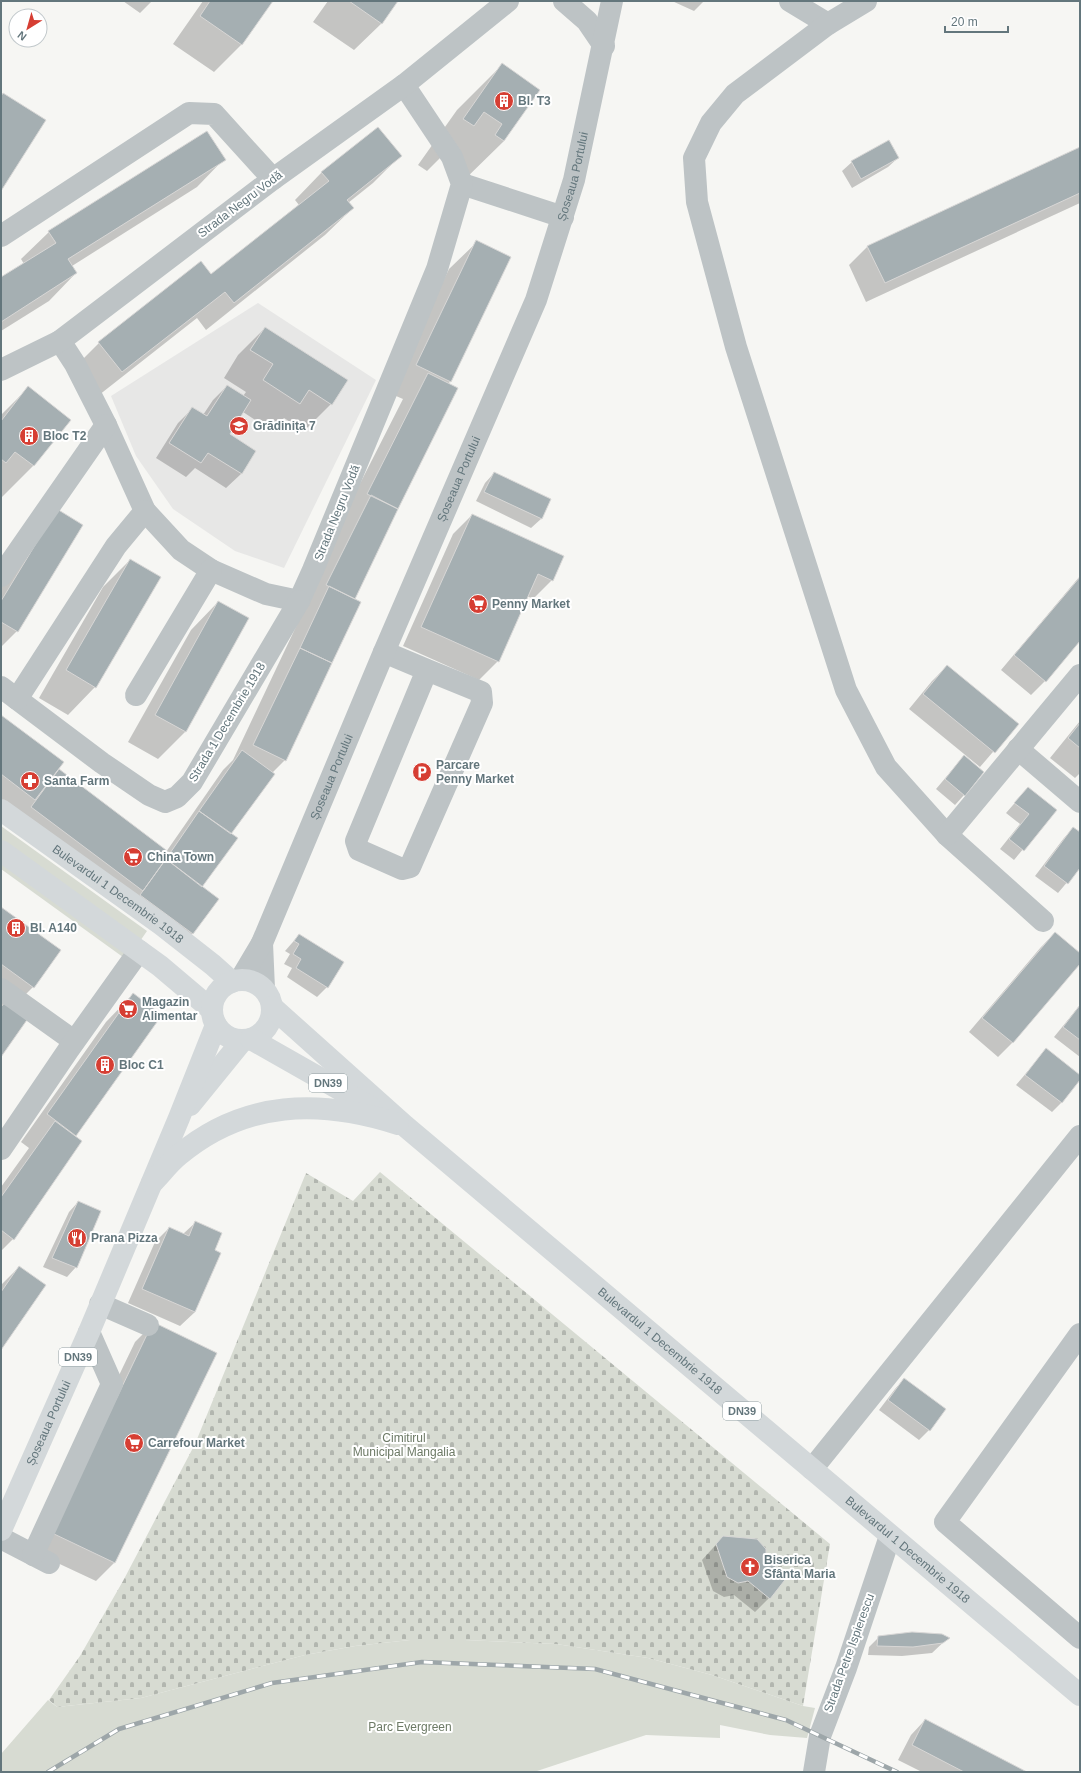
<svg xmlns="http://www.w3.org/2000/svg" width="1081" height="1773" viewBox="0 0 1081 1773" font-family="Helvetica,sans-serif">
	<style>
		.built { fill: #e7e7e6 }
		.green { fill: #d7dbd2 }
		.cemetery { fill: url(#cemetery-stones) }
		.shadow { fill: #0003 }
		.building { fill: #a5afb2; stroke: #d8d7d6 }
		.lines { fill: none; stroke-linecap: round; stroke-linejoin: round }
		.minor { stroke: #bdc3c5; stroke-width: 22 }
		.major { stroke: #d3d8da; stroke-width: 22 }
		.highway { stroke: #d3d8da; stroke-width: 22 }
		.rail-casing { stroke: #9da6a9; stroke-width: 4.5 }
		.rail { stroke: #fff; stroke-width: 3; stroke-dasharray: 9; stroke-linecap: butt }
		.labels { text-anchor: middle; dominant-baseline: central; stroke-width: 4; stroke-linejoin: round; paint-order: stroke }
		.shield { fill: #fff; stroke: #929fa3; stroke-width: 1 }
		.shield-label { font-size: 11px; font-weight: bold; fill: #63767c }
		.poi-label { font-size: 12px; font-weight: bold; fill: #63767c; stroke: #fff; text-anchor: start }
		.street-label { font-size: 12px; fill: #63767c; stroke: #fff }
		.park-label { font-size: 12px; fill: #6d7a66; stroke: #fff }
	</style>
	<defs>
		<pattern id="cemetery-stones" width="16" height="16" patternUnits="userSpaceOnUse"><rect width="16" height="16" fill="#d7dbd2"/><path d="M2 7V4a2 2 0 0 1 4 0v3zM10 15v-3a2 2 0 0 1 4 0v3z" fill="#b2b6af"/></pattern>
	</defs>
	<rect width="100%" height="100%" fill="#f6f6f3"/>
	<path class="built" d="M258 303 376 380 284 568 235 551 173 509 136 456 111 396Z"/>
	<path class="green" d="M1 826 147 931 127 960 1 869Z
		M410 1640H465L556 1644 648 1658 712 1675 803 1706 815 1708 807 1738 770 1735 720 1725V1738L646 1735 534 1772H1V1754L48 1700 57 1707 141 1698 305 1655 355 1646Z"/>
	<path class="cemetery" d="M380 1172 830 1544 803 1706 712 1675 648 1658 556 1644 465 1640H410L355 1646 305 1655 141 1698 57 1707 49 1700 80 1656 123 1581 195 1444 306 1173 353 1201Z"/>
	<path class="shadow" d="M123 1H152L140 13Z
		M203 1H272L241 45 214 72 173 44Z
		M328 1H397L382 23 354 50 313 22Z
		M672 1H704L694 11Z
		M502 65 504 141 458 186 457 170 440 158 427 171 418 165 457 110Z
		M207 132 224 159 197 187 72 266 76 273 49 301 1 331V279L24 264 21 259 49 232Z
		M1080 148V203L866 302 849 265 868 246Z
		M400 156 373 183 348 203 353 208 325 235 206 330 197 318 94 399 72 370 99 343 211 275 299 205 295 200 322 172Z
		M898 158 888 167 852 188 842 171 852 162Z
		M477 242 450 381 353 599 285 760 272 773 229 834 201 887 193 933 178 947 1 822V717L55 775 166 852 223 770 233 760 302 614 341 521 403 399 389 393 449 269Z
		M265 328 331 404 304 431 284 418 272 431 243 412 228 435 255 451 241 474 226 488 195 468 186 477 156 458 178 423 192 409 203 415 213 400 227 386 243 396 246 392 224 378 238 355Z
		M28 388 69 420 33 466 1 498V415Z
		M494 473 550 499 541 519 531 528 476 501 485 483Z
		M58 511 17 631 1 647V585Z
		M472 515 552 580 533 599 527 596 498 661 479 680 403 646 453 534Z
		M130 560 95 687 68 715 39 698 103 587Z
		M1080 576V640L1045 681 1031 695 1001 670Z
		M218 602 248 619 185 732 158 759 128 742 191 630Z
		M947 666 1017 724 980 767 909 709 932 681Z
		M1080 721V773L1075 778 1050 758Z
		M964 756V795L955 805 936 789Z
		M1028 788 1056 810 1014 860 1000 849 1020 824 1006 813Z
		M1073 829 1080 834V867L1058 893 1035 876 1064 838Z
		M1 908 60 951 33 987 13 1007 1 1056Z
		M1055 933 1080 954V963L1012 1043 998 1057 969 1032 1041 947Z
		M299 935 327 987 317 997 287 977 292 968 284 964 290 954 285 951Z
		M133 994 161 1015 75 1137 81 1142 13 1239 1 1251V1187L29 1148 21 1142 106 1022Z
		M1080 1005V1057L1054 1037Z
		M1046 1050 1080 1076 1061 1103 1052 1112 1016 1085Z
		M78 1202 76 1267 67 1277 43 1267 69 1212Z
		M196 1222 213 1251 195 1312 180 1326 128 1303 155 1242 169 1228 183 1234Z
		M19 1267 1 1349V1285Z
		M154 1323 115 1562 96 1581 34 1552 135 1342Z
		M904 1379 944 1409 929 1430 919 1440 879 1410 895 1389Z
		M723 1537 765 1559 769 1598 755 1612 734 1595 724 1597 713 1591 702 1560Z
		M879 1637 948 1638 932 1653 902 1656 868 1655 869 1647Z
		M925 1720 1025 1772H922L898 1760 911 1735Z"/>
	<path class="building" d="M210 1H273L242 45 200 16Z
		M349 1H398L382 24Z
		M502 63 540 90 504 141 495 135 502 124 484 112 474 126 463 119Z
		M3 93 46 120 1 191V96Z
		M378 127 402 156 347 200 354 208 234 303 225 292 122 372 98 342 201 261 211 274 329 181 321 172Z
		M207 131 226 160 68 259 77 273 1 322V277L56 243 48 231Z
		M889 140 899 158 861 179 851 161Z
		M1080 147V193L885 283 867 246Z
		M476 240 511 257 451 382 416 365Z
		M265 327 348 380 332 405 309 390 300 404 263 380 273 364 250 350Z
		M428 373 458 388 398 509 367 494Z
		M227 385 251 400 230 434 256 451 242 474 208 453 201 463 169 443 192 407 207 416Z
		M28 386 71 420 34 466 15 452 6 463 1 459V421Z
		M494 472 551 499 542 519 484 492Z
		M371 495 398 509 355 599 326 585Z
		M57 509 83 525 18 632 1 622V601Z
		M472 514 564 556 553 581 538 574 499 662 421 627Z
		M130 559 161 577 96 688 66 670Z
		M1080 577V641L1046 682 1014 655Z
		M329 586 361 602 332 663 300 648Z
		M218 601 249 618 186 732 155 715Z
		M300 648 332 663 286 761 253 745Z
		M947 665 1019 724 995 753 923 694Z
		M1 715 64 762 35 800 1 774Z
		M1080 723V748L1068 738Z
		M242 750 275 774 231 834 199 811Z
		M964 755 984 772 965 796 945 779Z
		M59 769 170 853 143 891 31 807Z
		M1028 787 1057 810 1024 851 1009 839 1029 814 1014 803Z
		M199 811 238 838 202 887 166 859Z
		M1073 827 1080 832V868L1068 884 1044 866Z
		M166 859 219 899 193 934 140 895Z
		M1 907 61 950 34 988 1 964Z
		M1055 932 1080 953V964L1013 1043 982 1018Z
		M299 934 344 962 328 988 296 968 301 959 293 954 299 944 294 941Z
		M133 993 162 1015 76 1136 47 1114Z
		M6 1001 29 1017 1 1057V1007Z
		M1080 1005V1040L1063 1027Z
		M1046 1048 1080 1075V1080L1062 1103 1025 1075Z
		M55 1121 82 1141 14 1240 1 1230V1197Z
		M78 1201 101 1211 77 1268 52 1258Z
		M195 1221 222 1233 215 1250 221 1253 195 1312 142 1289 169 1227 189 1236Z
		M19 1266 46 1285 1 1350V1292Z
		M153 1322 217 1353 115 1563 52 1533Z
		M904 1378 946 1409 930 1431 888 1400Z
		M723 1536 757 1539 766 1549V1559L788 1576 770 1599 748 1581 738 1583 727 1577 716 1544Z
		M912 1632 942 1634 950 1638 943 1643 913 1647 877 1646 878 1636Z
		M925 1719 1027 1772H964L912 1745Z"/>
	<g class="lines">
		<g class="minor">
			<path d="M564 1 587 21 604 46"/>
			<path d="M790 1 828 24"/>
			<path d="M866 1 828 24 735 94 711 123 694 158 697 202 736 347 846 690 886 767 947 835 1043 921"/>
			<path d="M462 184 563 217"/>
			<path d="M1 236 189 113 214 114 273 179"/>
			<path d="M60 341 75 364 106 425 145 511 181 550 211 570 266 594 299 601 313 570 437 269 462 184 452 157 404 85"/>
			<path d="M1 370 60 341 273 179 404 85 508 1"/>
			<path d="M1 576 106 425"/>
			<path d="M384 652 427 670 356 841 359 850 402 869 410 867 482 703 481 692 427 670"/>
			<path d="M1 687 102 763 149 795 165 802 177 797 192 782 299 601"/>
			<path d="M136 695 211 570"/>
			<path d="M17 699 116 546 145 511"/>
			<path d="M1018 749 1080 802"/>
			<path d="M947 835 1080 675"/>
			<path d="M262 943 264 989"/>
			<path id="s1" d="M240 980 262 943 384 652 536 300 574 180 612 1"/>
			<path d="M1 989 74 1041"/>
			<path d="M1 1149 69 1049 139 951"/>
			<path d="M100 1304 148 1325"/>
			<path d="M1080 1334 945 1522 1080 1638"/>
			<path d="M812 1469 1080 1136"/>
			<path d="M1 1538 49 1563"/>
			<path d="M33 1555 112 1384 89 1332"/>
			<path d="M814 1772 820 1736 846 1668 890 1536"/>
		</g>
		<g class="major">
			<path id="s2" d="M1 810 162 925 213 965 232 982"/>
			<path d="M1 851 160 966 212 1010"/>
			<path d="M190 1105 242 1041"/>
			<path id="s3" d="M1 1530 89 1332 179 1118 216 1025"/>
		</g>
		<g class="highway">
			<circle cx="242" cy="1010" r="30"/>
			<path id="s4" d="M272 1007 405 1126 1080 1695"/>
			<path d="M251 1039 369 1106"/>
			<path d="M152 1183C161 1174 169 1163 179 1155 245 1100 320 1099 398 1124"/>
		</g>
		<g class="rail-casing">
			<path id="rail" d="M48 1772 119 1729 272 1683 422 1662 595 1669 786 1720 897 1772"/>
		</g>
		<use href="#rail" class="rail"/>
	</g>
	<defs>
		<g id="building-disc" transform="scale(1)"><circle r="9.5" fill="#d63e33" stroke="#fff"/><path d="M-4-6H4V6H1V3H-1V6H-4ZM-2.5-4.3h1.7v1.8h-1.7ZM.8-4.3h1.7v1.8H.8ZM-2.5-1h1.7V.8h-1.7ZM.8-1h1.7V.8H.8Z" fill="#fff"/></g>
		<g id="school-disc" transform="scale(1)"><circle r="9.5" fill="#d63e33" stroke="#fff"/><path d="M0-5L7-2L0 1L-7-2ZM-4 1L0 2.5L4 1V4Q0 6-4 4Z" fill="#fff"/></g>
		<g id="supermarket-disc" transform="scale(1)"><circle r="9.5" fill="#d63e33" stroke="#fff"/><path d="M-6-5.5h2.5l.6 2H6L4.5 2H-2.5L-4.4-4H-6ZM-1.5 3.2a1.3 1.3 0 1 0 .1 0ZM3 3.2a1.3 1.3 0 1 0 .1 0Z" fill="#fff"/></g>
		<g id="parking-disc" transform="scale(1)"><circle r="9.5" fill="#d63e33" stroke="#fff"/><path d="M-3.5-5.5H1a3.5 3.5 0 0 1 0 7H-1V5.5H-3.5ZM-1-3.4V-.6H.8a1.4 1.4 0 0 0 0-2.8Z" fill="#fff"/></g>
		<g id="pharmacy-disc" transform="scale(1)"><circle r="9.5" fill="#d63e33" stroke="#fff"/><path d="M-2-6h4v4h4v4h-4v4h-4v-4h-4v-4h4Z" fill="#fff"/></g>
		<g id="restaurant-disc" transform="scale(1)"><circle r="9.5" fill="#d63e33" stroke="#fff"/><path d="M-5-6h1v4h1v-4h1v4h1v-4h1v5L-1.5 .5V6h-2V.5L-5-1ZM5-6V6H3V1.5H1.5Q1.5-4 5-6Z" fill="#fff"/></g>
		<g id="church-disc" transform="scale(1)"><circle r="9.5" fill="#d63e33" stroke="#fff"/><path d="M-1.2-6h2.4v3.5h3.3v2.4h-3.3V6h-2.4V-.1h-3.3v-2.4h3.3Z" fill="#fff"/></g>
	</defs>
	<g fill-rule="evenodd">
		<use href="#building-disc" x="504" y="101"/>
		<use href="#school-disc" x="239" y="426"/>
		<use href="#building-disc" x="29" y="436"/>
		<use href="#supermarket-disc" x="478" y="604"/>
		<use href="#parking-disc" x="422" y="772"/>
		<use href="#pharmacy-disc" x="30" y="781"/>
		<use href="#supermarket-disc" x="133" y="857"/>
		<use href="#building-disc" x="16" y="928"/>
		<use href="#supermarket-disc" x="128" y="1009"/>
		<use href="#building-disc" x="105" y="1065"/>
		<use href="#restaurant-disc" x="77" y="1238"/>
		<use href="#supermarket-disc" x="134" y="1443"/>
		<use href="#church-disc" x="750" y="1567"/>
	</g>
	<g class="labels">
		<g class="shield">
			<rect x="309" y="1074" width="38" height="18" rx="3"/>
			<rect x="59" y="1348" width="38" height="18" rx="3"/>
			<rect x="723" y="1402" width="38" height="18" rx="3"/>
		</g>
		<g class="shield-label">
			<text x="328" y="1083">DN39</text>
			<text x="78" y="1357">DN39</text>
			<text x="742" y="1411">DN39</text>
		</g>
		<g class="poi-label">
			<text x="518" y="101">Bl. T3</text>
			<text x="253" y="426">Grădinița 7</text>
			<text x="43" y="436">Bloc T2</text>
			<text x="492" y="604">Penny Market</text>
			<text x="436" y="765">Parcare<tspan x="436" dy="14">Penny Market</tspan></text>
			<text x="44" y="781">Santa Farm</text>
			<text x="147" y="857">China Town</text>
			<text x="30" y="928">Bl. A140</text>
			<text x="142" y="1002">Magazin<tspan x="142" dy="14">Alimentar</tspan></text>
			<text x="119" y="1065">Bloc C1</text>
			<text x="91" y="1238">Prana Pizza</text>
			<text x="148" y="1443">Carrefour Market</text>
			<text x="764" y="1560">Biserica<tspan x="764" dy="14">Sfânta Maria</tspan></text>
		</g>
		<g class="street-label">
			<text stroke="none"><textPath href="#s1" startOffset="871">Șoseaua Portului</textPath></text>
			<text transform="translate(240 204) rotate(-37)">Strada Negru Vodă</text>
			<text stroke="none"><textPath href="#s1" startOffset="547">Șoseaua Portului</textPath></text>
			<text transform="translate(337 513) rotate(-68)">Strada Negru Vodă</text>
			<text transform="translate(227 722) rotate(-59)">Strada 1 Decembrie 1918</text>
			<text stroke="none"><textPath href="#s1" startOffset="223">Șoseaua Portului</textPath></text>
			<text stroke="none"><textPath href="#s2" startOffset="144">Bulevardul 1 Decembrie 1918</textPath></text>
			<text stroke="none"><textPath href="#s4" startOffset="512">Bulevardul 1 Decembrie 1918</textPath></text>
			<text stroke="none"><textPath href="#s3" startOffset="117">Șoseaua Portului</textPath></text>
			<text stroke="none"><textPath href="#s4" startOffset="836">Bulevardul 1 Decembrie 1918</textPath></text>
			<text transform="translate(849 1653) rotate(-70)">Strada Petre Ispierescu</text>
		</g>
		<g class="park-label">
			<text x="404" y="1438">Cimitirul<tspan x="404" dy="14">Municipal Mangalia</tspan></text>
			<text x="410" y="1727">Parc Evergreen</text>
		</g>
	</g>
	<rect width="1081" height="1773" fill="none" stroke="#63767c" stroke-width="4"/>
	<g transform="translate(28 28) rotate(217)"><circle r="19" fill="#ffffff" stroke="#c1c8cb"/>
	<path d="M0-3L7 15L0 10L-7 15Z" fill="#d63e33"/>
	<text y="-6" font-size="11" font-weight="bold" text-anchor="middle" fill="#63767c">N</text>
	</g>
	<path d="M945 26v6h63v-6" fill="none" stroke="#63767c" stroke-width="2"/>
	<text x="951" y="26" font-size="12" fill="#63767c" stroke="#ffffff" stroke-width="3" paint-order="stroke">20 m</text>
</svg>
